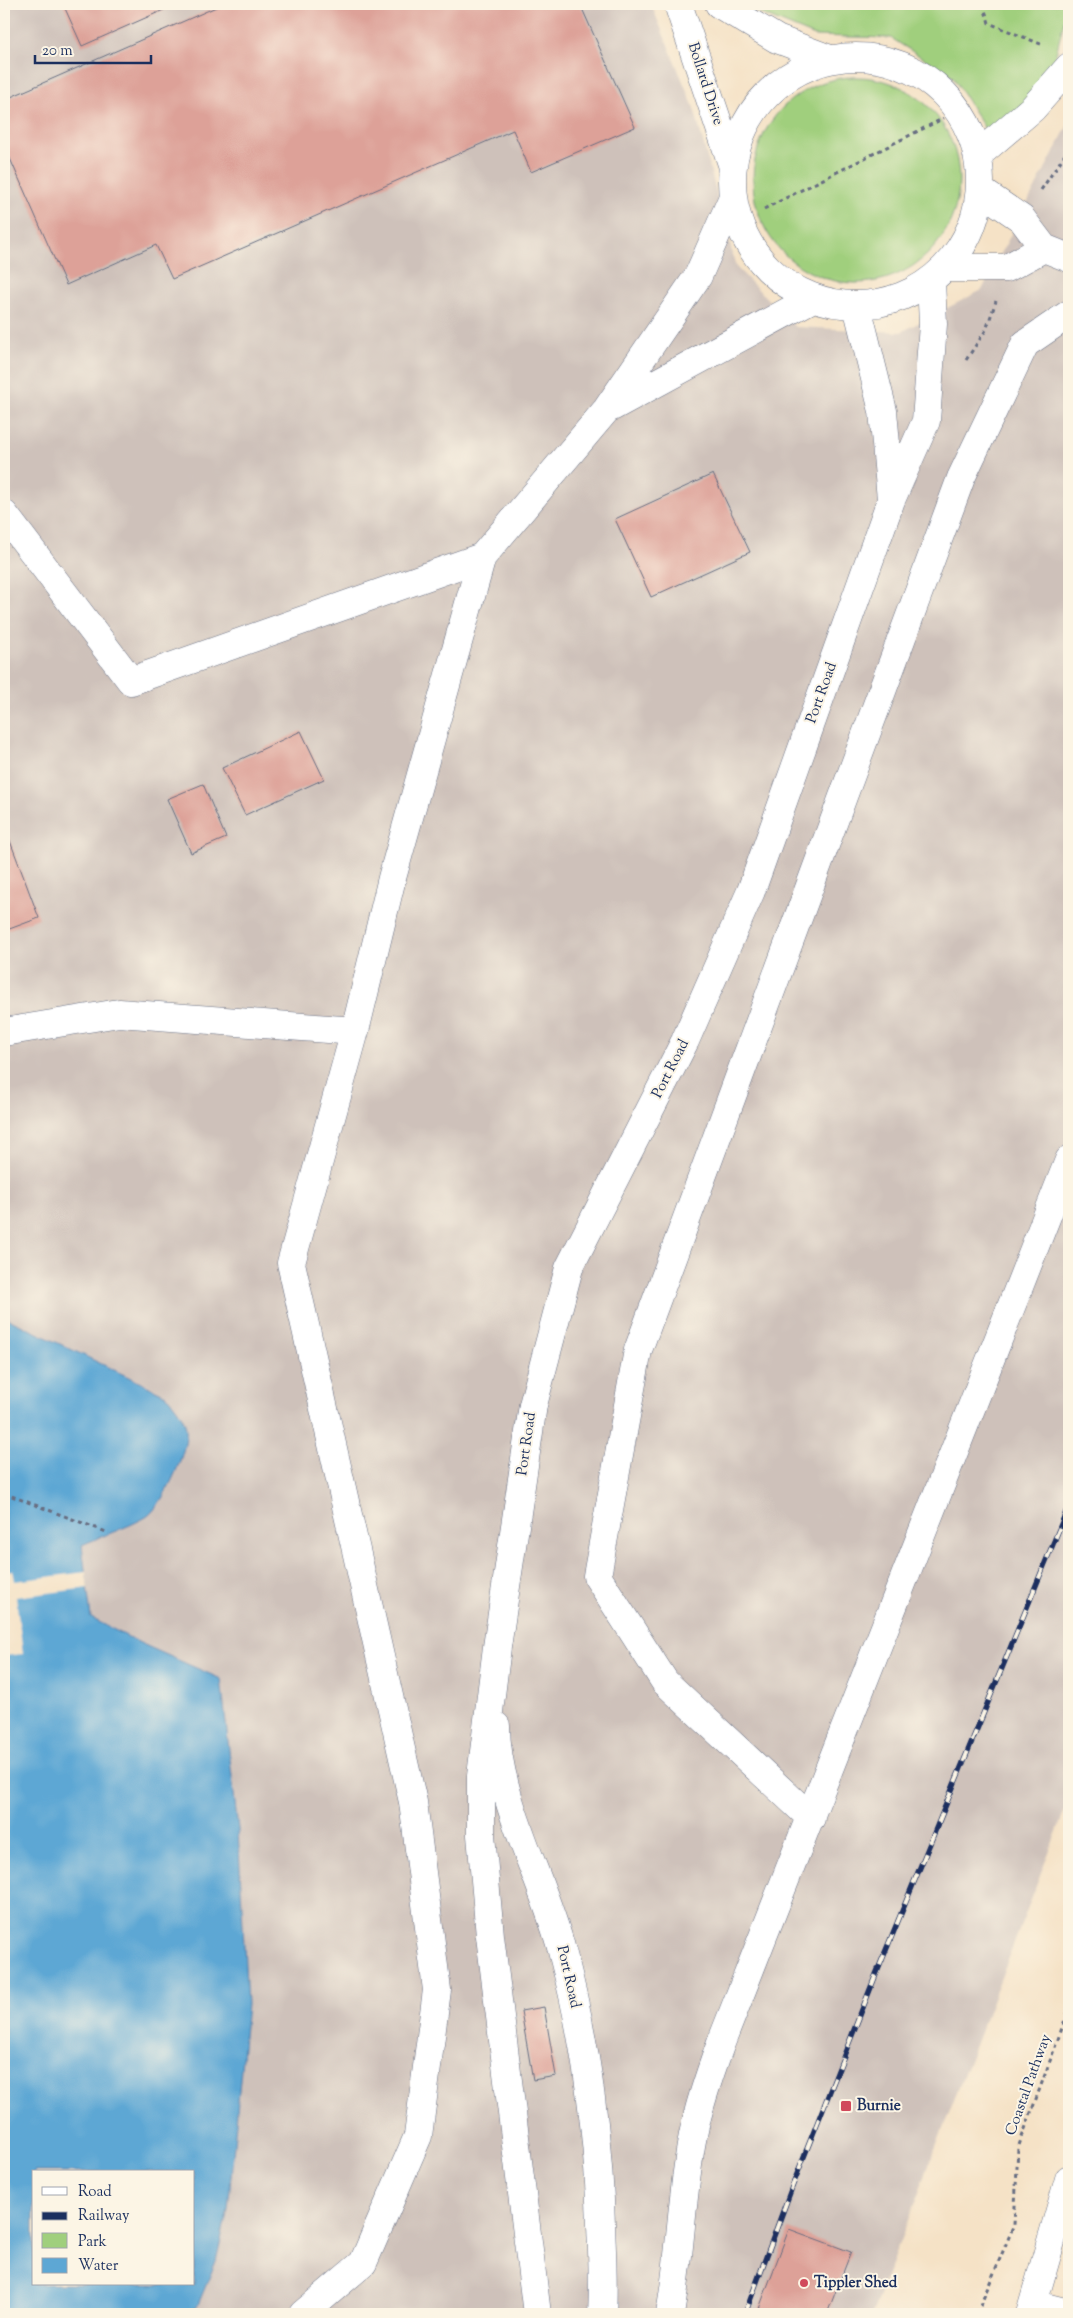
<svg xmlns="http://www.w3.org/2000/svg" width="1073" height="2318" viewBox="0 0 1073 2318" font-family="'Sorts Mill Goudy',serif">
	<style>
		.industrial { fill: #cec1ba }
		.green { fill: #a0cf7d; stroke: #5e7f6e }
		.water { fill: #5da7d4; stroke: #3c6b99; fill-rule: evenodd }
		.pier { fill: #f5e2c6 }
		.building { fill: #dda198 }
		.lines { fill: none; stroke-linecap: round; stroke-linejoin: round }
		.minor-casing { stroke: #676e82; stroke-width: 29 }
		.path { stroke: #676e82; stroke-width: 3; stroke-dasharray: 4 4; stroke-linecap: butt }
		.minor { stroke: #fff; stroke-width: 28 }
		.rail-casing { stroke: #1b2f5e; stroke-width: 5.5 }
		.rail { stroke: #fcf5e5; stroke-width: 4; stroke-dasharray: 11; stroke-linecap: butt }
		.poi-dot { fill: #d1495b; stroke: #fcf5e5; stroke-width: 2 }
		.labels { text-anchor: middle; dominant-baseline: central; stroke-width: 4; stroke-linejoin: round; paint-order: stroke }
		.street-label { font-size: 15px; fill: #1b2f5e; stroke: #fcf5e5 }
		.poi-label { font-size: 15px; font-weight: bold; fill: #1b2f5e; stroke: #fcf5e5; text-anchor: start }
	</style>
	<rect width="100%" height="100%" fill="#fcf5e5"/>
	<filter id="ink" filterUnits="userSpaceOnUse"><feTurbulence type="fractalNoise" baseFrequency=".02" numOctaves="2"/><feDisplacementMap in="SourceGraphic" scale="10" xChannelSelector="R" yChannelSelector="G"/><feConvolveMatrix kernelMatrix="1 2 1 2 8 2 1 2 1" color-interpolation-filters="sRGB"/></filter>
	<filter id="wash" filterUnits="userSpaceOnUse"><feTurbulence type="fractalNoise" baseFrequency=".0096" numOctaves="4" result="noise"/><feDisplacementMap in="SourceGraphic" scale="20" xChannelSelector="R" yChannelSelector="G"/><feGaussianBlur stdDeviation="1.12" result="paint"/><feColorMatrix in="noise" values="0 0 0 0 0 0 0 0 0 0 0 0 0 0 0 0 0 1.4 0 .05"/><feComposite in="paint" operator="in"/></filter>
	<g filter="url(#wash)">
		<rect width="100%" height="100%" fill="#f5e2c6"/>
		<path class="industrial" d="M4 4H651L694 108 736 267 795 327 901 332 982 290 1069 123V1800L872 2314H186L197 2307 216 2261 228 2209 247 2004 238 1829 221 1680 142 1644 91 1618 82 1545 148 1515 167 1492 173 1475 166 1395 4 1317Z"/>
		<path class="green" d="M746 4H1068L1055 58 998 150 953 77 891 38 815 36 752 10Z
			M753 180a103 103 0 1 1 206 0a103 103 0 1 1-206 0Z"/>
		<path class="water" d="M4 1317 166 1395C174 1405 183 1414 186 1428 189 1449 165 1501 149 1515 139 1523 97 1538 82 1545L91 1618 142 1644 221 1679 238 1829 247 2004 228 2209 216 2261 197 2307 186 2314H4ZM34 2172H194V2284H34Z"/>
		<path class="pier" d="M13 1570 15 1581 86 1572 88 1588 16 1597 23 1654 4 1656V1572Z"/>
		<g id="blocks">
			<path class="building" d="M63 4H177L82 46Z
				M223 4H580L635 127 531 172 513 130 172 279 156 245 66 285 4 145V100Z
				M713 474 750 552 651 597 615 519Z
				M301 731 324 779 245 815 222 768Z
				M203 784 226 838 191 853 167 799Z
				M4 825 39 918 4 931Z
				M544 2007 556 2076 533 2080 521 2011Z
				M789 2229 851 2252 827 2314H757Z"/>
		</g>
	</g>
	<g filter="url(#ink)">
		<use href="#blocks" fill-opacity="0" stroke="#676e82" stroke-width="1"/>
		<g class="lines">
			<g class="minor-casing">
				<path id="minor" d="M678 4 732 164
					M719 4 777 39 830 59
					M732 181a124 124 0 1 1 248 0a124 124 0 1 1-248 0Z
					M979 154 1033 108 1069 67
					M981 191 1022 219 1044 248 1069 258
					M946 268H1007L1044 248
					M857 306 883 411 891 499
					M612 407 813 298
					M4 514 131 681 482 557
					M4 1032 119 1013 355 1031
					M496 1726C496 1797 544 1881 562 1951 586 2040 598 2131 601 2224 602 2254 604 2284 602 2314
					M811 1818 665 1682 597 1576 638 1350 961 478 1025 344 1069 314
					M1033 2304 1069 2313
					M303 2314 363 2263 418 2136 437 1990 413 1802 291 1263 355 1031 392 878 482 557 607 409 698 276 732 199
					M537 2314 490 1936 481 1835V1776L497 1647 533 1405 569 1268 685 1041 751 891 891 500 926 421 933 324 931 281
					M670 2314C681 2255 681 2194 693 2135 699 2104 710 2073 721 2043L1069 1160
					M1030 2314 1069 2179"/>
			</g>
			<path class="path" d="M983 4 989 23 1043 45
				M1041 190 1066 153
				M764 209 944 118
				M966 360 986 330 996 301
				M4 1496 9 1495 109 1533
				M979 2314 983 2299 1014 2225 1018 2148 1069 2009"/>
			<use href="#minor" class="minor"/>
			<g class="rail-casing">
				<path id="rail" d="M745 2314 792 2187 875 1977 1069 1505"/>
			</g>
			<use href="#rail" class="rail"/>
		</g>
	</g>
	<g class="poi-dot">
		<rect x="840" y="2100" width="12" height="12" rx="2.5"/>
		<circle cx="804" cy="2283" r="5"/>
	</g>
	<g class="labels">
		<g class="street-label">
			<text transform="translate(705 84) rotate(72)">Bollard Drive</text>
			<text transform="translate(822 693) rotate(-70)">Port Road</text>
			<text transform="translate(671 1069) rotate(-63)">Port Road</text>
			<text transform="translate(527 1444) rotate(-82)">Port Road</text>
			<text transform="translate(568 1977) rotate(77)">Port Road</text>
			<text transform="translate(1029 2085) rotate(-70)">Coastal Pathway</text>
		</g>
		<g class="poi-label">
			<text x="857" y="2106">Burnie</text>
			<text x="814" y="2283">Tippler Shed</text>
		</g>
	</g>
	<rect width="1073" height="2318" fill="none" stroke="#fcf5e5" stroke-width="20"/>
	<rect x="32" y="2170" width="162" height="115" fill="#fcf5e5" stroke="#a2a6af"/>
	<rect x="42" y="2187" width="25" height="8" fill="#ffffff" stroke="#a2a6af"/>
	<text x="78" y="2196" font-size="15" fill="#1b2f5e">Road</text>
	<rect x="42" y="2212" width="25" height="8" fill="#1b2f5e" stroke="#a2a6af"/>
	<text x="78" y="2220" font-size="15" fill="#1b2f5e">Railway</text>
	<rect x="42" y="2233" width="25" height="15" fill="#a0cf7d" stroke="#a2a6af"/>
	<text x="78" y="2246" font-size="15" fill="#1b2f5e">Park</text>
	<rect x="42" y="2258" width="25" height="15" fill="#5da7d4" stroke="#a2a6af"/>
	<text x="78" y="2270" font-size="15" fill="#1b2f5e">Water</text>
	<path d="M35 55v8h116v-8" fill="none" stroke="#1b2f5e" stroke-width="2.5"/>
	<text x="42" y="55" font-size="15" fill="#1b2f5e" stroke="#fcf5e5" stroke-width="4" paint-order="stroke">20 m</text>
</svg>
